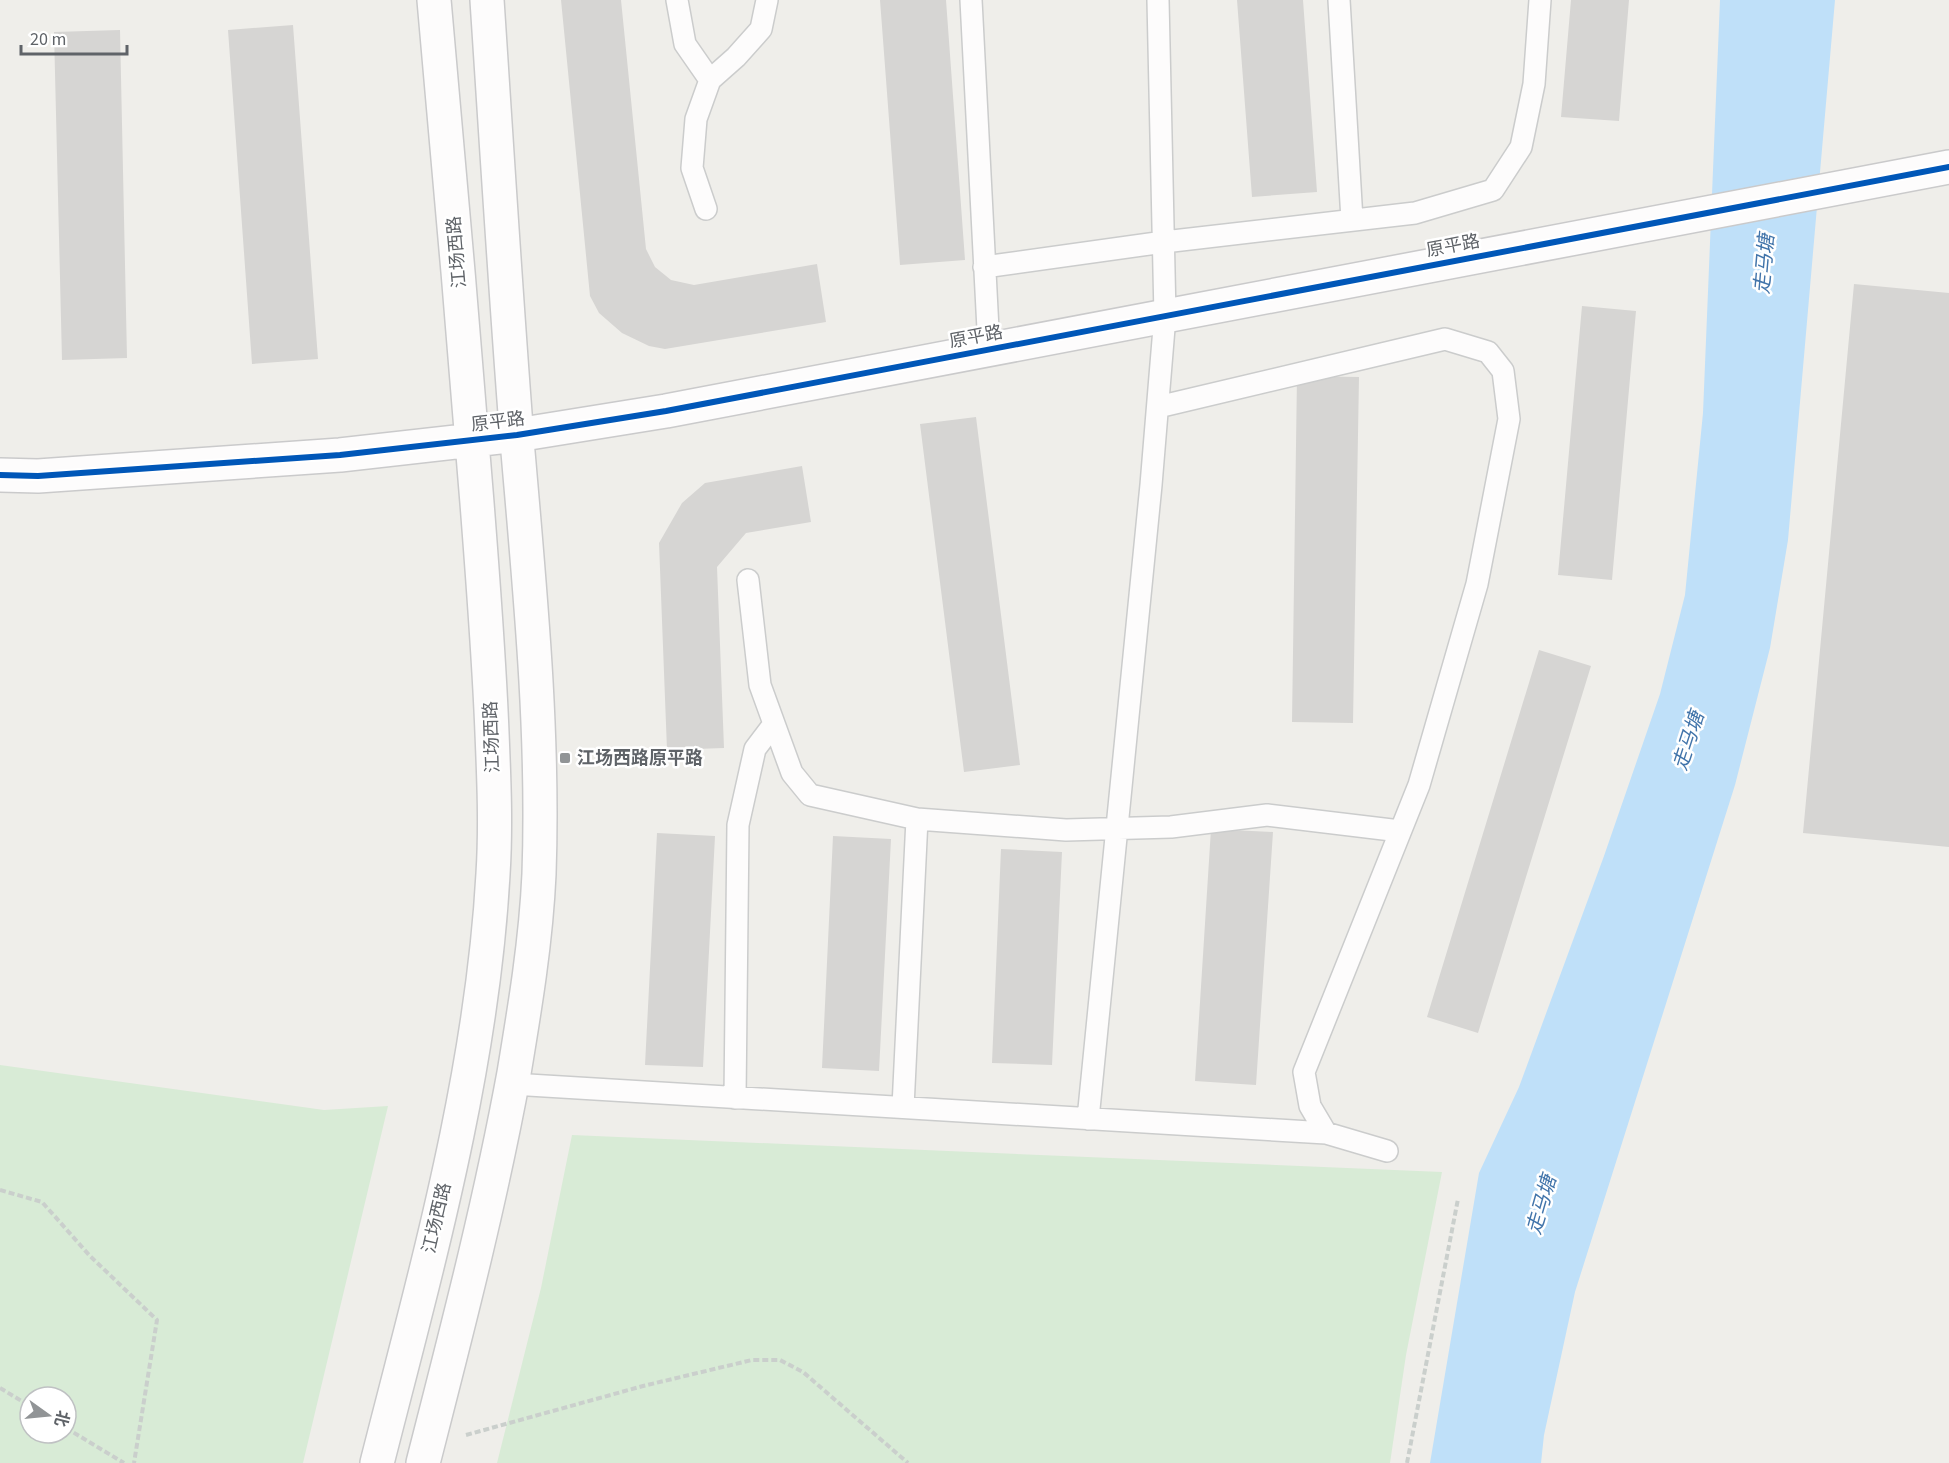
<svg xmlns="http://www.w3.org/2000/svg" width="1949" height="1463" viewBox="0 0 1949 1463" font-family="'Source Sans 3','Noto Sans SC',sans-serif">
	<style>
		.green { fill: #d8ebd6; fill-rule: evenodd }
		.water { fill: #bfe0f9 }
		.building { fill: #d6d5d3 }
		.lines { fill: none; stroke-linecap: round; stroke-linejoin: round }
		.lane-casing { stroke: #cbcccc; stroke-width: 24 }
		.secondary-casing { stroke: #cacacb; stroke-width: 36 }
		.path { stroke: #cacfcc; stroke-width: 4; stroke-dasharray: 6 3; stroke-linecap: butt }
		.lane { stroke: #fdfcfc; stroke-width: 21 }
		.secondary { stroke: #fdfcfc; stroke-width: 33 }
		.cycleway-casing { stroke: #fff; stroke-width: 10 }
		.cycleway { stroke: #0057b8; stroke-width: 6 }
		.poi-dot { fill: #919496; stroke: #fff; stroke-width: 2 }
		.labels { text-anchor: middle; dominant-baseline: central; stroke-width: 5; stroke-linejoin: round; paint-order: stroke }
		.street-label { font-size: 18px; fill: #5f6368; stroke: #fff }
		.poi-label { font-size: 18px; font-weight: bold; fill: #5f6368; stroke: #fff; text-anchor: start }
		.water-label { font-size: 20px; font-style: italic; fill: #4174aa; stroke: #fff }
	</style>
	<rect width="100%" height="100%" fill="#efeeea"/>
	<path class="green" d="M0 1065 324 1110 388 1106 303 1463H0ZM30 1397H66V1433H30Z
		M572 1135 1442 1172 1406 1355 1390 1463H497L541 1288Z"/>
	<path class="water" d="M1720 0H1835L1788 540 1770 648 1735 785 1575 1292 1544 1435 1541 1463H1430L1479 1173 1519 1087 1604 856 1660 694 1685 595 1703 413Z"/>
	<path class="building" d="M561 0H621L646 249 655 267 671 280 694 285 817 264 826 322 665 349 649 346 622 333 599 313 590 296Z
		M880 0H946L965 260 900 265Z
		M1237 0H1303L1317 192 1252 197Z
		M1571 0H1629L1619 121 1561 117Z
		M293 25 318 359 252 364 228 30Z
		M120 30 127 358 62 360 54 32Z
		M1854 284 1949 293V847L1803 833Z
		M1582 306 1636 311 1612 580 1558 575Z
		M1297 376 1359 377 1353 723 1292 722Z
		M976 417 1020 765 964 772 920 424Z
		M802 466 811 522 746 533 717 567 724 748 667 750 659 543 682 503 705 483Z
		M1539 650 1591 666 1478 1033 1427 1017Z
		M1211 829 1273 832 1256 1085 1195 1081Z
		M657 833 715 836 703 1067 645 1065Z
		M833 836 891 839 879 1071 822 1068Z
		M1001 849 1062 852 1052 1065 992 1063Z"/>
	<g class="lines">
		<g class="lane-casing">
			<path id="lane" d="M677 0 685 44 710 80
				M971 0 989 349
				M1339 0 1352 220
				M706 209 692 168 696 119 710 80 736 57 761 29 767 0
				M984 267 1164 242 1415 213 1493 190 1521 147 1534 84 1540 0
				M1158 407 1445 339 1488 352 1503 371 1509 419 1477 584 1419 785 1304 1072 1310 1106 1326 1133 1387 1151
				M748 580 760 685 792 773 810 795 917 819 1066 830 1171 827 1267 815 1400 831
				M512 1084 1326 1133
				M735 1098 738 825 755 749 774 724
				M903 1107 917 819
				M1088 1119 1151 485 1165 316 1158 0"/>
		</g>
		<g class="secondary-casing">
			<path id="secondary" d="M0 475 38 476 340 455 517 435 666 411 1949 167
				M377 1463C426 1270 482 1074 493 874 496 827 494 780 492 733 489 656 483 580 477 503 464 335 449 168 434 0
				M423 1463C456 1334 490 1204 514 1073 525 1007 536 941 539 874 544 734 530 591 518 452 506 301 497 151 487 0"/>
		</g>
		<path class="path" d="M0 1190 42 1202 90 1256 157 1320 134 1463
			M0 1388 30 1406
			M66 1428 124 1463
			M466 1435 643 1386 752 1360H780L803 1372 908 1463
			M1407 1463 1458 1199"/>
		<use href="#lane" class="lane"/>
		<use href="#secondary" class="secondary"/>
		<g class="cycleway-casing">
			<path id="cycleway" d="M0 475 38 476 340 455 517 435 666 411 1949 167"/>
		</g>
		<use href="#cycleway" class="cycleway"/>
	</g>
	<rect class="poi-dot" x="559" y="752" width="12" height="12" rx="3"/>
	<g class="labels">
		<g class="street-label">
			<text transform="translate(1453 246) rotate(-11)">原平路</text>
			<text transform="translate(457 252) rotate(-95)">江场西路</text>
			<text transform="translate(976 337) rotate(-11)">原平路</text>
			<text transform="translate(498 422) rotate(-7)">原平路</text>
			<text transform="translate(492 737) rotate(-92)">江场西路</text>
			<text transform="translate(437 1218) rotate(-77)">江场西路</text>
		</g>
		<g class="poi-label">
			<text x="577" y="758">江场西路原平路</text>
		</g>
		<g class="water-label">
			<text transform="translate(1765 264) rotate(-85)">走马塘</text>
			<text transform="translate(1689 741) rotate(-72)">走马塘</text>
			<text transform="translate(1542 1205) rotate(-74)">走马塘</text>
		</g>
	</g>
	<g transform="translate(48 1415) rotate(105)"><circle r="28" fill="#ffffff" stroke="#bfc1c3" stroke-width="1.5"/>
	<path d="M0-4.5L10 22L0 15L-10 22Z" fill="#919496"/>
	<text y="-9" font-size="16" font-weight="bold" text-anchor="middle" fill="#5f6368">北</text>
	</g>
	<path d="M21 45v9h106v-9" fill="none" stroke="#5f6368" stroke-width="3"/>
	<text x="30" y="45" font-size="18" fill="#5f6368" stroke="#ffffff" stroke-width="4.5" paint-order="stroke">20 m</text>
</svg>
